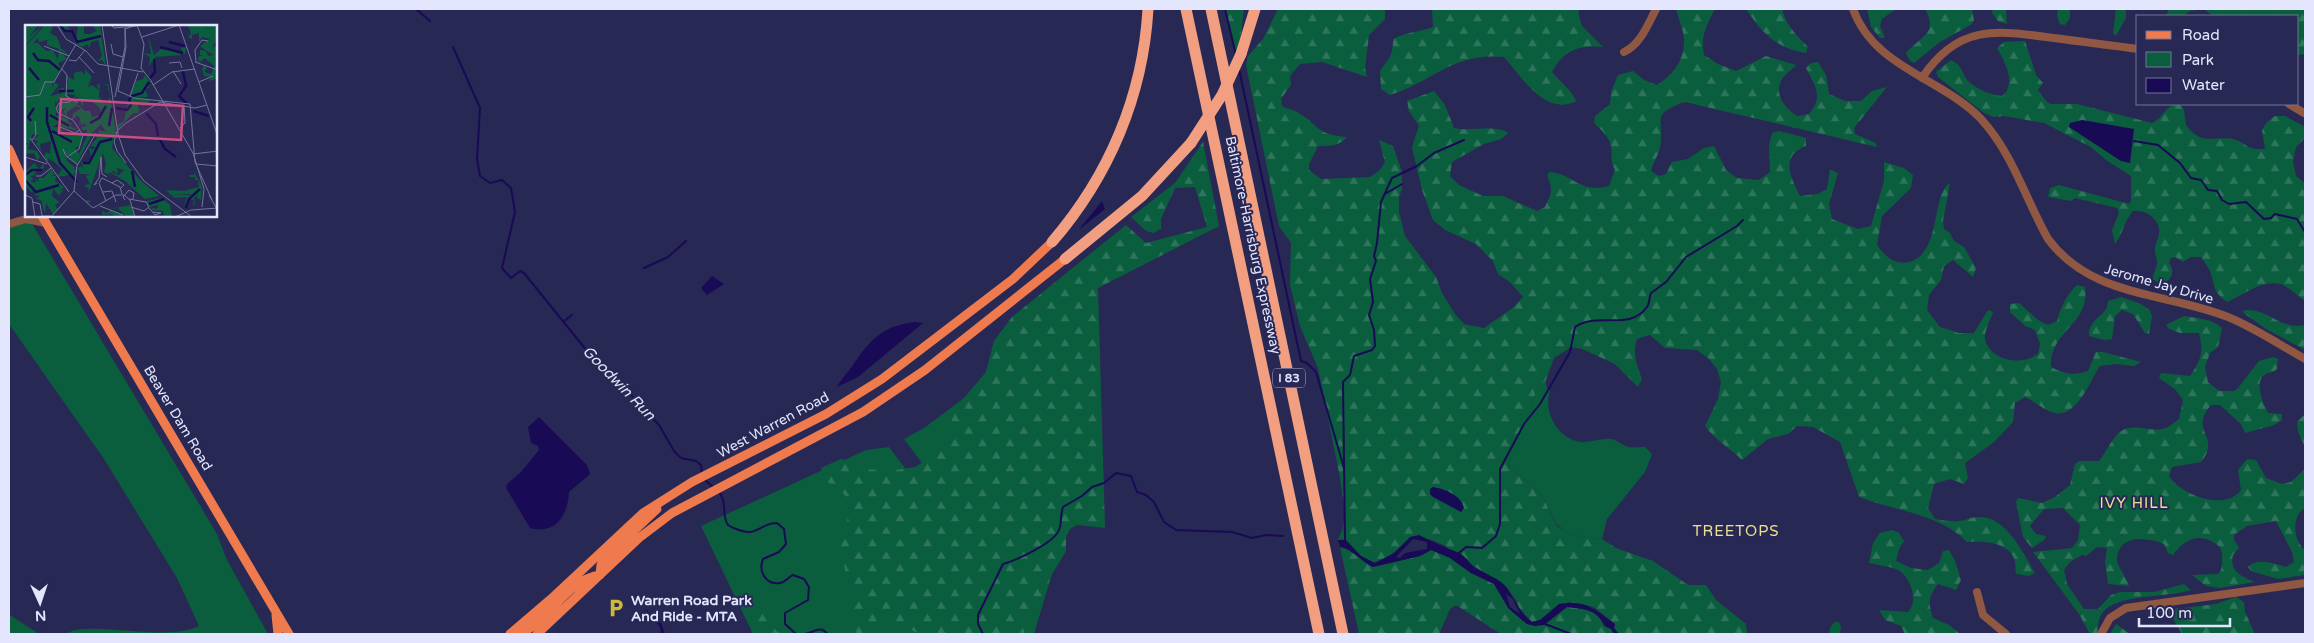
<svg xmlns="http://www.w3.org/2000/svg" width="2314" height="643" viewBox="0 0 2314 643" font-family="'Varela Round',sans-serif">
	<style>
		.green { fill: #0a5e3e }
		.forest { fill: url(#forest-firs) }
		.water { fill: #190a55; fill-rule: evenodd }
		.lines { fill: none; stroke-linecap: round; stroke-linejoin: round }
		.stream { stroke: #190a55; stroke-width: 2 }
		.minor { stroke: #905742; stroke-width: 8 }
		.major { stroke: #ef7a4e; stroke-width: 9 }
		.highway { stroke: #f29e80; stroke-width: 11 }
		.highway-bridge { stroke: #f29e80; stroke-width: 11 }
		.labels { text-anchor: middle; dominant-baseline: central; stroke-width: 4; stroke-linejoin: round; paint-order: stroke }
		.shield { fill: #282855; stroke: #abadcb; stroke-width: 1 }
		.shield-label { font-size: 12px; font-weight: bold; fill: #e3e6fd }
		.street-label { font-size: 14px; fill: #e3e6fd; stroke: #282855 }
		.poi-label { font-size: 14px; font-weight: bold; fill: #e3e6fd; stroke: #282855; text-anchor: start }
		.water-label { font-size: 15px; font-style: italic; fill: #dfe2f8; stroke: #282855 }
		.neighbourhood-label { font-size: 15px; letter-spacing: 1px; fill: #ece091; stroke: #282855 }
		.inset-river { fill: none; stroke: #190a55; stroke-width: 2.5 }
		.inset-road { fill: none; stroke: #737498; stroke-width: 1 }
		.view { fill: #ca4c84; fill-opacity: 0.15; stroke: #ca4c84; stroke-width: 2.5 }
		.inset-edge { fill: none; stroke: #e3e6fd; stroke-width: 2.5 }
	</style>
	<defs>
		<pattern id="forest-firs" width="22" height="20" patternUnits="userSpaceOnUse" patternTransform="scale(1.25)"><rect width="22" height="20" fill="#0a5e3e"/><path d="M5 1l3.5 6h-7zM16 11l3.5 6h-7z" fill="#2e755b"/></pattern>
	</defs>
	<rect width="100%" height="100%" fill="#282855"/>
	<path class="green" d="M20 222H31L217 534 227 560 268 634H66C88 619 164 643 199 626L177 578 104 459 9 324V228Z
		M1003 369 1072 507 1034 634H753L701 526 866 450 889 447 918 485 922 463 904 439 924 428Z
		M1546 380V386L1550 391C1543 412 1557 438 1580 442 1590 443 1601 438 1611 439 1617 440 1623 446 1629 447 1634 448 1640 447 1645 447L1652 454 1645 472 1607 519 1602 539 1571 535 1556 524 1542 495 1509 466 1510 455 1533 404 1536 390Z
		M10 615 39 634H9Z"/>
	<path class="forest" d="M1224 9H1244L1241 34 1236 53Z
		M1278 9H1385V19L1369 35 1365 68 1367 77 1322 62 1300 64 1290 76 1291 85 1281 99 1282 106C1287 109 1292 109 1297 112 1321 126 1314 134 1347 137 1340 146 1330 146 1318 146L1309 164V170L1321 179 1370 177 1380 170 1385 162 1379 140 1393 146 1402 172V189L1399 197V212L1405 236 1436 277 1442 293 1455 314 1464 324 1484 328 1514 307 1523 297 1510 282 1498 274 1493 261 1476 244 1445 230 1433 220 1422 190 1412 147 1419 126 1409 111 1407 101 1434 91 1445 105 1454 128C1471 132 1497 124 1508 133L1501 139 1484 144 1452 162 1450 176 1459 185 1483 196H1503L1537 211 1545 207C1551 195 1554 189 1547 176L1549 172C1572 173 1580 194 1609 186L1615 170C1609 158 1613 156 1611 146 1609 136 1600 129 1594 123L1595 116 1610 104 1611 92 1618 75 1633 71 1644 80 1657 85C1674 74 1684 61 1684 40 1684 30 1678 18 1676 9H1715C1707 24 1700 37 1704 55L1718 64 1736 71 1766 56 1796 65C1792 70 1785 74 1782 79 1773 94 1785 108 1797 116L1809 114C1824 96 1815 86 1806 68L1811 63 1818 62 1826 75 1829 94 1845 101H1861L1872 91 1887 87 1854 128 1855 134 1876 143 1877 147 1685 102C1649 114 1665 120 1660 148 1658 156 1653 162 1651 171L1659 176 1666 174 1672 162 1688 159 1704 148 1714 146 1726 170 1737 178 1759 180 1770 172 1769 146 1772 133 1779 131 1806 138V146C1779 156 1791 178 1800 196L1818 194 1827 189 1830 170 1838 173 1829 204 1832 219 1858 229 1871 226 1884 181V162L1904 168 1913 175 1911 188 1882 216 1877 245C1885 256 1894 265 1909 262 1942 254 1931 193 1950 183L1943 221 1944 229 1950 233 1954 241 1964 247 1976 268 1973 277 1953 260 1944 266 1941 280 1929 295 1927 310 1940 327 1959 333H1974L1988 310 1993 312C1991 319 1984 331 1985 339 1988 355 2009 363 2023 360 2028 360 2034 356 2038 354L2040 344 2035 330 2025 326 2010 312V304L2019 303 2038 320 2048 325 2057 321C2061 306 2066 296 2077 285L2085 287C2090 326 2049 330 2051 367 2065 374 2074 376 2088 371L2096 352H2103L2141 362 2134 366 2115 364 2100 366C2089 382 2075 424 2049 411 2040 407 2034 401 2025 397L2015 403 2013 422 1994 442 1965 463 1968 478 1964 484 1950 479 1934 484 1928 508 1935 519C1942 520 1951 522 1958 521 1965 521 1971 517 1977 517 2006 515 2023 553 2035 573L2029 576 2016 574C2015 569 2016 562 2014 558 2006 541 1982 541 1967 542 1939 513 1894 511 1859 497L1840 442 1813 427 1797 426 1788 434 1768 439 1742 460C1730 448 1715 440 1705 426L1718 399 1721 382 1717 369 1709 359 1697 350 1665 348 1650 335 1637 339C1632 353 1637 365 1642 379L1638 387 1615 364 1582 349 1571 347 1554 358 1546 380 1536 390 1533 404 1510 455 1509 466 1542 495 1556 525 1571 535 1602 539 1616 548 1653 561 1688 585H1706L1716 600 1746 624 1747 634H1619L1614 628 1615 624 1594 607 1568 602 1540 620 1532 622 1519 608 1516 600 1507 588 1497 580 1475 567 1459 553 1451 551 1446 546 1432 540 1414 536C1400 545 1390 561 1372 562L1361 556 1342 539 1338 540 1343 528 1345 511 1340 478 1318 368 1300 326 1290 285 1291 243 1279 226 1246 65 1248 56 1263 39Z
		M1432 9H1581L1578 12 1582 26 1603 47C1579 45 1564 50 1552 72 1561 83 1571 89 1576 101 1545 117 1522 77 1504 57 1453 52 1434 81 1390 95L1381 89 1380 71C1389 58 1393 57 1393 39 1406 32 1419 32 1433 27Z
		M1746 9H1782C1786 25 1796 35 1808 47L1806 53C1776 48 1763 34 1746 9Z
		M1867 9H1896L1882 19 1880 26 1885 38H1880L1871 27Z
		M1925 9H1969L1972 10 1974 20 1972 24 1940 42 1914 63 1910 61 1906 53C1920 37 1939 33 1925 9Z
		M1993 9H2006L2007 24 1998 21 1992 13Z
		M2058 9H2070V18L2065 25 2060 24 2057 15Z
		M2116 9H2126V18L2116 36 2113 33Z
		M2169 9H2305V54L2298 55V16H2213L2204 9 2190 11 2183 16H2166Z
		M2025 41 2036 75 2043 83 2038 90 2047 102 2051 104H2077L2152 123C2164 118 2165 104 2179 104L2184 110 2186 125C2202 148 2217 134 2236 140 2249 145 2246 150 2265 149L2262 130 2267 122 2275 116H2285L2305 127V138L2296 147 2293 162 2296 176 2305 183V301C2298 296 2291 289 2283 285 2263 278 2244 295 2227 302 2211 290 2216 287 2210 271 2208 266 2204 262 2201 257H2191L2183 262 2175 257 2171 258 2169 263C2176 273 2171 280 2161 285L2153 279C2153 273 2156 270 2157 264 2158 259 2154 254 2155 249 2155 243 2159 239 2159 233 2161 220 2146 209 2133 211 2124 221 2123 234 2115 244L2112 230 2119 213 2117 208 2075 198 2071 201 2048 197 2050 188 2059 185 2129 204 2131 201V176L2106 160 2091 147 2044 123 2004 116 1994 117 1984 113 1938 77 1936 72 1951 60C1965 68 1960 71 1968 81 1976 89 1991 95 2002 96 2017 84 2005 62 1997 48L2004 42Z
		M1203 142 1219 226 1098 288 1105 528 1077 525 1070 529 1066 537V551L1051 576 1046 592 1037 601 1036 608 1021 622 1025 634H920L891 621H883L878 627 879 634H856L841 547 850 508 845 495 824 479 821 468 841 459 852 461 867 469 889 471 915 467 937 453 959 404 986 372 994 341 1012 317 1126 225 1146 243 1207 227 1195 187 1175 188 1161 219V228L1154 233 1146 231 1131 217 1175 183Z
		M2121 297 2139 303 2150 310 2152 317 2149 334 2145 333 2133 314 2122 310 2115 316 2112 339 2104 340 2089 336C2088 322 2101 317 2107 308L2108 301Z
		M2246 310C2270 309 2279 330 2305 325V350L2266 329 2242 312Z
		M2184 316C2196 318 2213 319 2222 328L2218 347 2210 353 2205 367 2208 382 2219 391H2234L2238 388 2259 361 2273 357 2278 359 2277 369C2273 373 2271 371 2266 374 2253 380 2263 404 2268 413L2282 414V420L2274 425 2245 433 2241 424 2220 405H2211C2188 432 2222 436 2201 462L2172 467 2169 476C2181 495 2225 512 2241 490L2238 470 2247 459 2256 460 2266 478 2282 484 2291 482 2305 469V508C2291 516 2293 541 2305 550V575L2278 579 2251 571 2248 567C2258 557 2275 564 2286 567L2294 562 2292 552 2276 521 2247 526 2234 535V540L2239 548 2233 555C2229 572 2242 577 2255 582L2220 588 2206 586 2192 575 2218 574 2221 570C2222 564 2223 556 2221 550 2220 546 2216 544 2213 542 2197 532 2182 542 2173 555L2168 553 2164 544C2147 537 2118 534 2117 560 2117 566 2127 578 2129 586L2108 584 2105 562 2107 548 2097 547 2086 556 2082 555 2070 562 2064 570 2067 584 2084 609H2098L2111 595 2120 592H2154L2184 584 2191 590C2168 598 2112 593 2101 615 2098 620 2098 628 2097 634H2090L2079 614 2033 552 2072 548 2078 540 2080 525 2063 508 2044 509 2030 526 2036 534 2046 536 2044 540 2032 548 2023 537 2016 502 2018 498 2042 503 2055 497 2070 485 2075 464 2079 461H2099C2106 453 2114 434 2123 430 2136 423 2152 433 2166 428 2170 426 2175 422 2179 419L2183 400 2175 389 2159 378 2161 373 2190 376C2201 361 2204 352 2199 333H2180L2169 329 2166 325Z
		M2305 414V447L2298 432 2297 422Z
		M1892 530 1899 533 1904 541 1899 549 1896 561 1911 568 1928 570 1939 563 1943 551 1949 550 1955 561 1961 580 1956 590 1938 584C1928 597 1928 603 1933 618L1949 625 1960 634H1905L1901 626 1885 620 1879 610 1908 612C1920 600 1909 574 1896 569 1887 566 1877 565 1869 563L1873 543 1880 533Z
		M1340 547C1351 548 1362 562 1373 567L1420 556 1432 550 1450 558 1471 573 1494 584 1508 608 1527 624 1544 625 1567 607C1584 609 1597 609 1604 626L1611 629 1614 634H1501L1456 605 1450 609 1439 634H1359Z
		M2236 597 2244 602 2245 612 2255 634H2182L2172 617 2158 611 2216 604Z
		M758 605 768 609 776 631 783 634H759C755 622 749 616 758 605Z
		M1835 622H1839L1841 627 1840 634H1829L1831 626Z
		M2116 624 2130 634H2110Z"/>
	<path class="water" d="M2082 120 2134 129 2130 163 2121 161 2069 127 2070 123Z
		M1102 201 1105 209 1080 229 1081 227Z
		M712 276 724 284 707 295 701 288Z
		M915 322 923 323 858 377 837 387C840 381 846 374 851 368 869 341 881 326 915 322Z
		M539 417 587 465 590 474 569 492C568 515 556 535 530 528L506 488 507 484 521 472 539 450 538 446 531 443 528 427Z
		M1433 487C1445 489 1461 495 1464 508L1461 512 1433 497 1430 494V489Z
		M1419 535C1431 541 1446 548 1457 552 1464 554 1469 563 1474 567 1484 574 1500 578 1507 588 1515 600 1520 613 1532 622L1540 620 1559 604C1588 600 1593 609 1615 624L1614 628 1619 634H1614L1611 629 1605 626C1597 609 1584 609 1567 607L1544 625 1535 626 1527 624 1509 609 1494 584 1471 573 1450 558 1431 550 1420 556 1373 567C1362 562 1351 548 1340 547L1338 540H1346L1361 556 1375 563 1394 553 1410 537ZM1413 539 1427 542V549L1405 553 1400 558 1396 557ZM1506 594 1512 598 1520 614 1510 607Z
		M644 608 661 623 665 634H661L660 627Z"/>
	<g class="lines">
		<path class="stream" d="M416 9 430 21
			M1225 9 1236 55
			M453 47 480 108 477 159 480 176 490 183 502 180 511 188 515 212 502 268 511 278 520 271 524 273 587 351 609 371 659 425 674 451 681 458 696 461 701 465 702 474
			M1239 69 1301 361 1307 363 1316 372 1344 468
			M2134 141 2158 145 2180 163 2191 178 2201 180 2208 190 2217 191 2222 200 2229 204 2246 202 2264 219 2271 218 2275 214 2297 219 2305 232
			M1385 194 1402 184
			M644 268 668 257 686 241
			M564 321 572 315
			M705 480 713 487
			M718 491C728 500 721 516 728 525 731 527 735 529 739 530 758 537 760 523 777 523L784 529 786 544 779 552 763 559C758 572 766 585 780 583 786 582 788 577 793 575L804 579 809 587 808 600 785 613V624L796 634
			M1345 541 1343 382 1350 375 1354 356 1372 350 1375 346 1374 330 1369 315 1373 302 1370 279 1376 261 1374 256 1377 243 1381 202 1392 178 1417 166 1434 153 1464 140
			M1459 553 1466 547 1482 548 1496 536 1500 524V469L1524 424 1540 404 1570 352 1575 327C1597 311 1629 332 1647 307 1650 303 1649 297 1651 293L1666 282 1686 257 1737 226 1743 220
			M1545 624 1571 634
			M805 634C815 632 819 625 828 634
			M983 634 978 624V615L1003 564C1017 560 1054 543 1059 530 1062 523 1060 515 1063 507L1082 496 1092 487 1104 483 1116 473 1131 476 1137 492 1146 495 1154 502 1164 522 1176 530 1232 532 1252 538 1266 535 1283 536"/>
		<path class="minor" d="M1853 9C1874 68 1942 78 1981 119 2013 154 2025 198 2048 239 2092 298 2165 292 2228 317 2255 328 2280 345 2305 359
			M1624 52C1641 44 1648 24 1656 9
			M1922 78C1958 24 1996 30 2054 38 2082 42 2110 45 2138 49
			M2289 104 2304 113
			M9 224 26 219 46 223
			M1977 592 1983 615 2006 634
			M2101 634 2110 618 2126 608 2305 583"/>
		<path class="major" d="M9 149 26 187
			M42 216 289 634
			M600 575 601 565 605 558 657 509
			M276 615 278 634
			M510 634 551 599 643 513 692 482 826 414 882 379 1013 279 1052 242
			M520 634C550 620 566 580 600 575
			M537 634 639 538 672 513 863 412 925 370 1065 259"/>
		<path class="highway" d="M1186 9 1319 634
			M1211 9 1343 634
			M1241 54 1255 9
			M1052 242C1109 176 1143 96 1148 9
			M1065 259 1142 196 1191 143"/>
		<path class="highway-bridge" d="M1191 143 1222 95 1241 54"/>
	</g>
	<defs>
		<g id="parking-bare" transform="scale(1.5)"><path d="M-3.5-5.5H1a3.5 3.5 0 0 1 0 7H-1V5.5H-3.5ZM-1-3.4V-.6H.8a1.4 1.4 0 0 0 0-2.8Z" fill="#ccb938" stroke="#282855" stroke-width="2.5" paint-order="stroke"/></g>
	</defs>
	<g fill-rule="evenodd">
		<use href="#parking-bare" x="616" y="608"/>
	</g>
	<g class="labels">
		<rect class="shield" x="1273" y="368.5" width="32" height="19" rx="4"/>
		<g class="shield-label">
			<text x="1289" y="378">I 83</text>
		</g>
		<g class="street-label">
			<text transform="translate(1253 245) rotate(78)">Baltimore-Harrisburg Expressway</text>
			<text transform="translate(2159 284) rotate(16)">Jerome Jay Drive</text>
			<text transform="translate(178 418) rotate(59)">Beaver Dam Road</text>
			<text transform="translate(773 425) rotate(-28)">West Warren Road</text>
		</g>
		<g class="poi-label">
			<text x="631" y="600">Warren Road Park<tspan x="631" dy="16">And Ride - MTA</tspan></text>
		</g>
		<g class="water-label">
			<text transform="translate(619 383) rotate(46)">Goodwin Run</text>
		</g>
		<g class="neighbourhood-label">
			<text x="2134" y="503">IVY HILL</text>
			<text x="1736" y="531">TREETOPS</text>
		</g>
	</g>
	<g transform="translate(25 25)">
		<rect width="192" height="192" fill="#282855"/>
		<path d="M60 44 67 52 63 58H43L42 51 49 55V48L56 46 60 50ZM120 50 124 56V63L120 64 123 72H105L111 56 118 54ZM177 161 176 175 172 173 173 170 169 173 170 179 168 181 169 175 165 174 163 183 160 178 162 172 150 173 145 169 165 170Z" fill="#0a5e3e"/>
		<path d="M0 0H13L4 12 18 0 0 21ZM20 0 28 2 25 8 32 12 36 23 44 30 34 25 42 34 33 38 36 44 27 59 28 62 29 57 34 60 25 71 38 68 32 64 39 63 41 67 43 58H63L67 53 63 62 67 60 74 65 72 60 75 59 74 72 81 79 85 72 82 60 77 59H83L91 108 88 114 84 113 88 115 87 123 114 154 134 171 120 174 100 156 86 148 83 151 86 147 94 150 99 145 92 143 93 149 88 146 82 149 79 147 81 139 78 128 63 169 62 175 66 176 61 179 64 164 59 160 65 159 61 151 65 149H55L53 143 56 141 59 145 56 137 62 138 66 132 64 122 67 125 71 122 65 121 72 113 69 110H73L74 105 81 107 76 99 68 107 52 139 44 134 45 131 39 129 43 137 51 143 48 144 52 145 49 149 51 156 44 150 32 152 37 144 27 135V129L26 137 24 133 22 136 19 132 21 127 25 129 26 116 15 119 16 126 11 119 13 116 8 115 14 110 7 109 3 124 12 126 15 132 12 135 9 128 0 129V120L4 119 0 117V22ZM13 13 14 17 26 14 22 16V20L34 24 33 35 28 25 21 26 13 18H8ZM41 69 50 70 49 72 51 75 50 72H53L58 82V75H65L75 83 76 90 67 92 65 86H60ZM34 74 40 78 33 79 34 82 32 81V86L34 88 32 84 35 87 41 82 37 90 40 88V91L42 92V87L51 81 56 83 43 92 48 89 47 94 51 93V90L55 93 54 100 56 96V101L59 98 62 101 57 102V105H62V111L54 129 50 123 56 120 57 108 51 111 50 108 42 109 43 107 40 108 34 102H28L34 98 36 102 54 106 44 100 48 99 43 97V94L31 90 30 76 32 78ZM40 0 47 5 51 15 53 0H59V9H65L72 6 67 0H75L81 41 77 35 73 36 77 31 73 15 66 17 64 24 63 19 57 22 50 18 47 6 35 5 34 0ZM163 0H183L179 6 184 0H192V15L187 22 192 21V54L183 56 187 52 179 51 177 44 179 40 182 43 179 47 186 49 189 41 180 33 174 38 173 32 178 30H175V25L181 26 183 31 188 30 175 21 185 14 177 12 174 17V8L167 10V14L163 12 166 9ZM123 10 129 30 136 24 148 26 136 22 157 27 156 23 161 22 160 29 152 27 157 30 130 32 129 40 127 36 124 41 125 32 118 28 126 29ZM104 72 126 75 118 81 107 75 113 78 114 88H108L93 104 92 100 99 96ZM9 138 14 144 19 138V143L9 148 11 150 5 151 9 154 5 156 11 158 10 154 14 157 13 153H19L26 144 30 150 25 151H31L30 156 39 162 34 166 40 164 35 168 39 169H34L35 172 28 163 27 171 35 178 30 179 32 184 28 189 21 178 20 189 16 175 11 174 15 170 8 172 11 171 8 165 7 168 1 161 0 147ZM169 147 177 161 169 169H145L141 165 159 166 174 162 173 155H170V152H165L164 150H169ZM137 173 145 180 147 192H131L139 190 138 186 128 185 125 182 132 184 133 180 124 182 122 177H117ZM105 180 110 192H91L86 189 77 190V186L81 188 86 185 101 192 93 183 81 185Z" fill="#0a5e3e" fill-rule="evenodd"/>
		<path class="inset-river" d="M35 0 40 6H47L52 17 76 11M144 17 160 21M135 22 158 28M8 28 13 35 24 36 35 45M4 43 14 55M158 46 161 61 154 71 162 79M125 53 130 47 129 34M34 66H49M22 82V97L35 138 52 157M91 83 102 85 106 80 104 75 107 71 117 68 124 57M168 86 184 91M121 88 131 99 133 111M25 90 44 101M6 96 3 92 9 83M65 98 74 93 81 81M84 101 87 83M27 106 47 117M134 113 140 124 151 132M58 138H64L75 117 87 114M107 146 110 162M0 150 7 145H17M0 155 11 167 34 160M124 179 139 174M161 183 164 174 175 164"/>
		<path class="inset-road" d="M32 0 41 14 61 26 73 39 118 47M77 0 93 109 100 130 119 156 167 192M86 0 89 3 112 1M112 0 119 19 116 43 127 57M112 0 100 4 101 22 93 66 109 73 165 79 170 137 187 175M154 0 193 112M117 12 154 0M86 19 88 29 98 32M19 21 44 31M54 32 69 48M44 35 51 36 60 25M170 37 193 45M171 37 170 25 177 15 183 16M144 38 155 37 157 43M37 44 42 50 41 71 53 78M148 46 156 59M126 56 168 128 179 164 177 182M174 57 188 51M128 60 147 47 170 44M105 71 113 48M0 72 15 70 20 57H29L51 19M90 72 100 22V3M101 98 135 77 170 83 182 80M101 98 92 106 89 117 92 126 101 138M35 102 50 108 55 105M155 103 160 98 159 80M5 113 44 167M7 115 11 110 10 96M38 124 41 131 53 140M168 129 193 126M0 132 22 139M42 132 54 124 58 110 48 95 33 88 31 83 34 78 45 77 47 73M171 139 193 141M11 151H16L26 143M72 158 69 160 74 153 76 132 77 149 82 152M87 158 92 155 99 160 96 163M49 166 52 141 71 108M78 167 87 166 91 177M0 170 7 173 10 192M184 170 193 186M104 174 121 177 124 182 119 186 106 182M100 175 98 172 104 165 109 168 108 174M81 176 74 158 77 153 95 162 97 169M8 177 15 179 17 191H26M75 181 98 190M124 183 130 190 136 188 128 187M26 192 49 166 68 183 91 170H99L105 175 110 192M150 192 166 185 193 183"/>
		<path class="view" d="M36 74 158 81 156 115 34 108Z"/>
		<rect width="192" height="192" class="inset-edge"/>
	</g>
	<rect width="2314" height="643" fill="none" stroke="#e3e6fd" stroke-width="20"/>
	<rect x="2136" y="15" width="162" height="90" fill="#282855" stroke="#737498"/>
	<rect x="2146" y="31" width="25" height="8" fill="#ef7a4e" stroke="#737498"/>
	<text x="2182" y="40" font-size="15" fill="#e3e6fd">Road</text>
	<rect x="2146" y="52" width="25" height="15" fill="#0a5e3e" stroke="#737498"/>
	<text x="2182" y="65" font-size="15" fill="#e3e6fd">Park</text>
	<rect x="2146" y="78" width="25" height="15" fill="#190a55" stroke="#737498"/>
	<text x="2182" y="90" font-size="15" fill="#e3e6fd">Water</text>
	<g transform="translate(40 603) rotate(177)" stroke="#282855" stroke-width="4" paint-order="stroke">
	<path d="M0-4L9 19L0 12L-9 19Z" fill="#e3e6fd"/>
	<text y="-8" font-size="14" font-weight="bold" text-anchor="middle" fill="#e3e6fd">N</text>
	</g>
	<path d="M2139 618v8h91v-8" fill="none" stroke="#e3e6fd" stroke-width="2.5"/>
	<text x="2146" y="618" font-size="15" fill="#e3e6fd" stroke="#282855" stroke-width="4" paint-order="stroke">100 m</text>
</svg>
